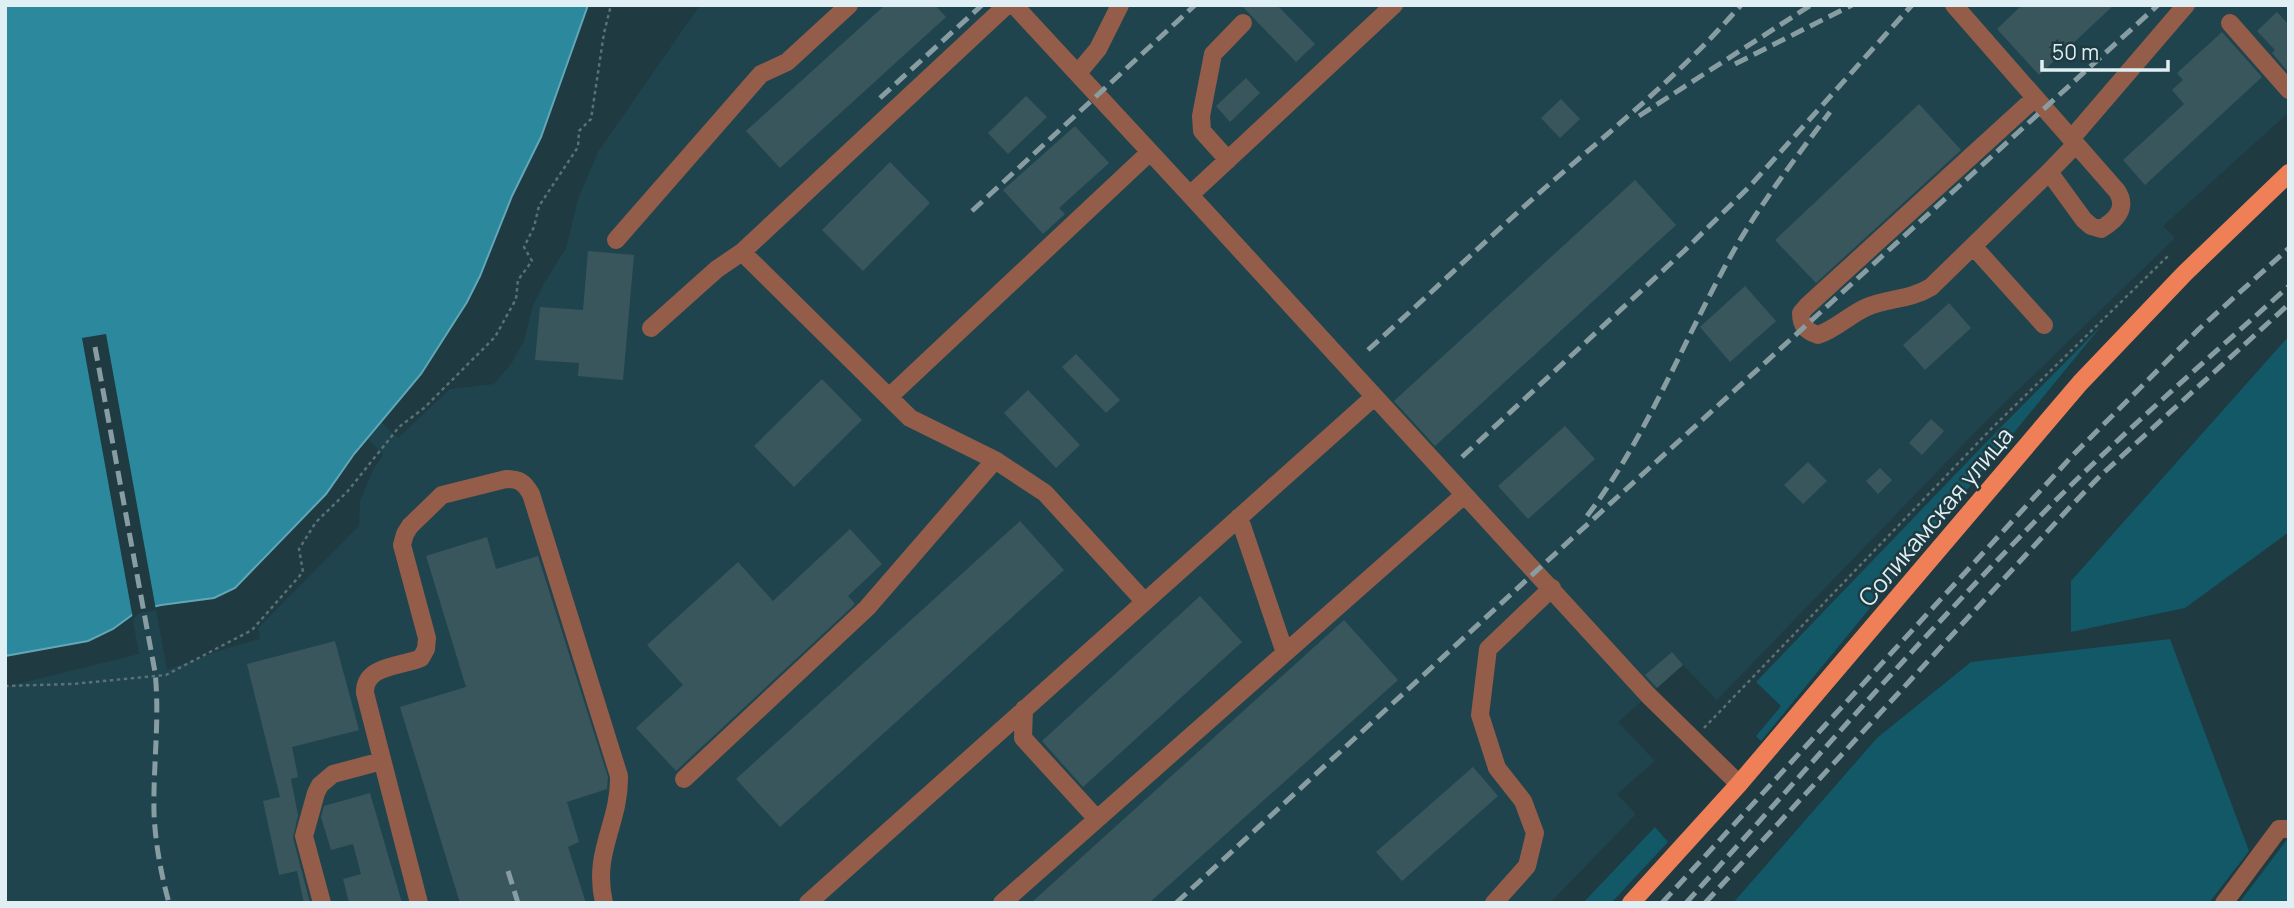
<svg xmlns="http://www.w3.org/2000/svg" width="2294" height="908" viewBox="0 0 2294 908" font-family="Manrope,sans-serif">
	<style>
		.built { fill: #1f444e }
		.green { fill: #125867 }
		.water { fill: #2b889d; stroke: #61a7b7; stroke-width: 2 }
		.pier { fill: #1f3a41 }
		.building { fill: #3a565d }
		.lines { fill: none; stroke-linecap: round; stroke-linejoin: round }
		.path { stroke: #597177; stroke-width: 2.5; stroke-dasharray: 3.5 3.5; stroke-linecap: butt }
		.minor { stroke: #935d49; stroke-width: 18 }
		.major { stroke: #ee7f57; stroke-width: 18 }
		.rail { stroke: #889da2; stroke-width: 5; stroke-dasharray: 14 7; stroke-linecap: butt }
		.labels { text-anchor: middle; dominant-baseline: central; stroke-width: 5; stroke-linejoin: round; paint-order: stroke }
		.street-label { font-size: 24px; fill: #dfeff3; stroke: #1f3a41 }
	</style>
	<rect width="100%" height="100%" fill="#1f3a41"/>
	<path class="built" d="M700 5H2289V112L2163 226 2175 238 1987 420 1717 700 1683 665 1618 722 1655 761 1617 794 1636 814 1550 903H5V687L139 654 82 338 106 334 167 670 224 649 260 639 258 628 359 526 360 501 373 470 383 455 355 425 369 410 398 438 450 389 494 384 511 364 524 341 533 305 546 280 566 248 578 199 598 152Z"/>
	<path class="green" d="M2102 325 1761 741 1756 736 1781 706 1756 682 1997 431Z
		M2289 336V532L2185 608 2071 632V581Z
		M2170 639 2249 851 2209 903H1733L1877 738 1971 662Z
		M1655 827 1668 842 1611 903H1583Z
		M2289 837V903H2239Z"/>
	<path class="water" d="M5 5H588L541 137 512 196 480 276 467 302 421 374 354 454 326 494 235 588 214 598 161 605 139 610 113 629 88 641 5 656Z"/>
	<path class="pier" d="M106 334 156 610 140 613 133 619 82 338Z"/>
	<path class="building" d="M885 5H935L946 17 780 168 746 131Z
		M1241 5H1277L1315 44 1296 62Z
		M2022 5H2114L2039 75 1997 29Z
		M2277 12 2289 25V73L2272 53 2275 50 2257 31Z
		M2222 32 2262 77 2145 185 2123 160 2184 104 2172 90 2183 80 2177 73Z
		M1246 78 1260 93 1230 122 1216 106Z
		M1026 96 1047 117 1008 154 988 133Z
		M1561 99 1580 119 1560 138 1541 118Z
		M1919 104 1961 150 1816 283 1775 240Z
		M1075 126 1109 163 1059 208 1065 214 1043 234 1003 190Z
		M890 162 930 203 863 271 822 230Z
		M1635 180 1676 225 1435 446 1394 401Z
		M588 251 634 255 623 380 578 376 579 363 535 360 540 307 583 310Z
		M1745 286 1776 321 1730 362 1700 327Z
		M1949 303 1971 328 1925 370 1903 345Z
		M1076 354 1120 400 1106 413 1062 367Z
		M822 379 862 420 794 487 754 446Z
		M1028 390 1080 445 1056 468 1004 413Z
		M1931 419 1944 431 1922 455 1909 443Z
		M1565 426 1595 459 1528 519 1498 486Z
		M1808 462 1827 481 1803 504 1784 485Z
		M1880 468 1892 480 1878 494 1866 481Z
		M1020 521 1064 570 780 827 736 779Z
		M850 529 882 564 848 596 855 604 676 771 636 728 683 685 647 645 738 562 773 601Z
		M487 537 496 569 538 556 608 777 607 789 567 802 579 842 568 847 586 903H460L400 707 466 687 426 556Z
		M1200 596 1242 642 1083 787 1042 741Z
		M1344 620 1398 680 1149 903H1031Z
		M335 641 359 730 292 747 298 777 291 779 298 815 293 838 310 903H304L297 871 279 875 263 801 280 797 247 664Z
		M1672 652 1683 665 1657 688 1645 675Z
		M1473 767 1498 796 1402 881 1376 852Z
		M370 793 402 903H349L343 879 361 874 353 844 331 850 321 817 324 806Z"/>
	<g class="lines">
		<path class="path" d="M5 686 72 684 166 675 252 630 303 572 299 549 316 522 347 492 399 427 424 408 495 337 516 299 518 280 532 261 524 247 534 227 539 206 578 147 579 131 591 119 604 33 611 5
			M1704 728 1992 428 2168 256"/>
		<path class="minor" d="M1014 5 1190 195 1648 695 1739 784
			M1954 5 2117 191C2128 208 2116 220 2101 229L2091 226 2084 220 2049 172 2076 144
			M2230 23 2289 90
			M1078 73 1098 49 1120 5
			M2035 98 1807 306 1801 313C1801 326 1806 331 1818 335 1836 329 1849 315 1867 307 1888 298 1910 300 1931 287L2049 172
			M2071 139 2186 5
			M1228 160 1202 131 1201 116 1213 54 1243 23
			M1190 195 1394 5
			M616 240 761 74 787 62 849 5
			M1973 246 2044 325
			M742 252 910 418 995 460 1045 493 1144 601
			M651 328 717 269 742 252 1007 5
			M889 397 1150 152
			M1239 517 1285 653
			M1024 709 1023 738 1097 819
			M684 779 867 608 995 460
			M322 903 304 836 316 793 320 785 333 774 382 761
			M419 903 365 693C364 665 400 667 421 658L426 649 427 638 402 545 405 534 410 526 442 495 506 479C519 479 524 482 531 494L619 776C620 824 592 851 604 903
			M808 903 1374 397
			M1002 903 1464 495
			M1494 903 1527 866 1535 833 1523 801 1497 768 1480 715 1488 649 1552 588
			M2224 903 2279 829H2289"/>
		<path class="major" d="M1631 903 1739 784 2080 383 2185 273 2289 173"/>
		<path class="rail" d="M1735 64 1852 5
			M880 98 982 5
			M1639 116 1811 5
			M972 211 1195 5
			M95 347 155 672C160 719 153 765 154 812 155 842 161 874 169 903
			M1368 350C1428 296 1486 240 1546 187 1613 129 1683 72 1741 5
			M1462 457 1684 251 1750 186 1912 5
			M1587 516C1646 438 1681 346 1728 261 1757 208 1794 160 1830 112
			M508 871 518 903
			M1176 903 1545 563 2158 5
			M1662 903 2073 455 2199 329 2289 248
			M1686 903C1808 768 1927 630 2055 501 2130 426 2210 357 2289 286
			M1705 903 2070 507 2100 476 2289 304"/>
	</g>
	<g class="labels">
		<g class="street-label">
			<text transform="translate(1935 516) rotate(-50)">Соликамская улица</text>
		</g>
	</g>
	<rect width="2294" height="908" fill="none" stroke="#dfeff3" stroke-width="14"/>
	<path d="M2042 60v10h126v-10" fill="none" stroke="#dfeff3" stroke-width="3.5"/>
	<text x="2052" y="60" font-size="21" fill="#dfeff3" stroke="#1f3a41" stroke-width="5" paint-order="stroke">50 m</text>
</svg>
